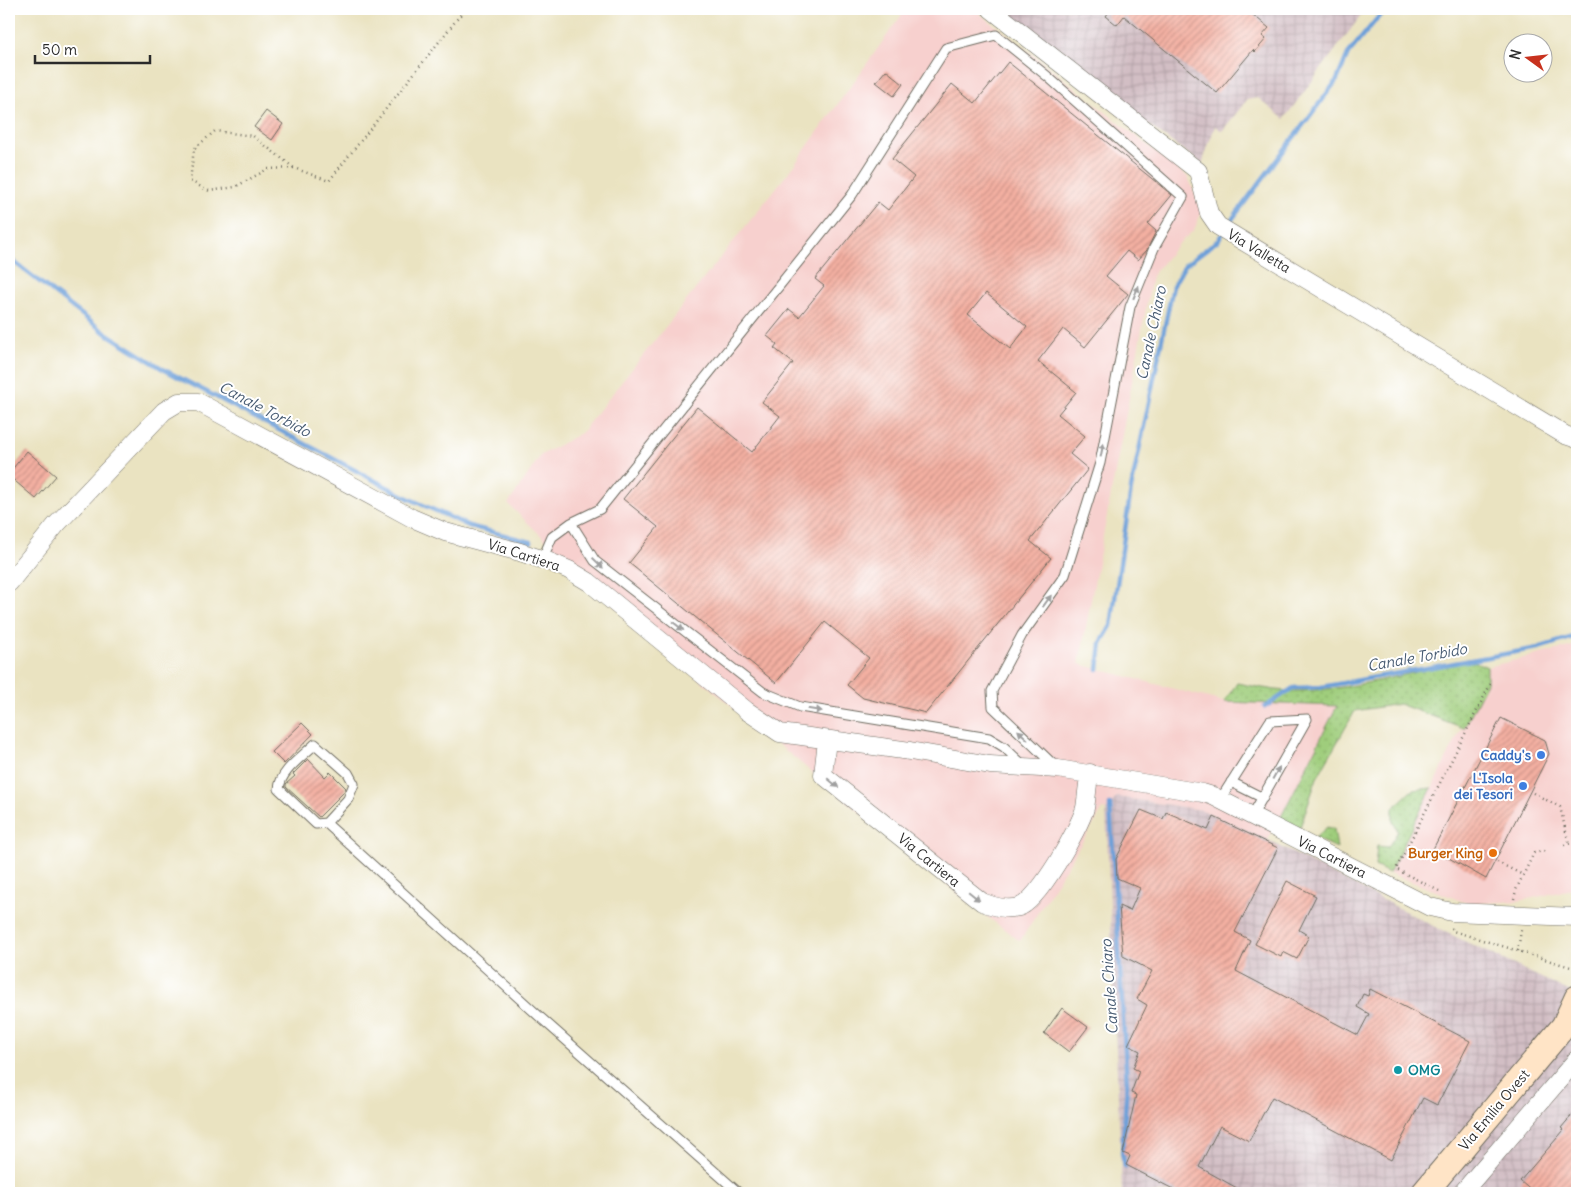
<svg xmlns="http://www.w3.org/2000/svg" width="1586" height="1202" viewBox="0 0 1586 1202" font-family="Delius,sans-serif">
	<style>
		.built { fill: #f7d0ce }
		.industrial { fill: url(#industrial-grid) }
		.grass { fill: url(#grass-dots); stroke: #657c53 }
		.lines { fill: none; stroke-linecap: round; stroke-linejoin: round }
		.stream { stroke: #6ea0d9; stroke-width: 4.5 }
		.building { fill: url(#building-hatch); fill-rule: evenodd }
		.lane-casing { stroke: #6e6b60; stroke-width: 11 }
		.street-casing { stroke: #6e6b60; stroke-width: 19 }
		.secondary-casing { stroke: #6e6b60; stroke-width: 27 }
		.path { stroke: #6e6b60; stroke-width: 2.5; stroke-dasharray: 1 4; stroke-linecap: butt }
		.lane { stroke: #fff; stroke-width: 9 }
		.street { stroke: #fff; stroke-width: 18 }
		.secondary { stroke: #ffe4c6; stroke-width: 25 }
		.oneway { fill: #a0a0a0 }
		.shop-dot { fill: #3f7fe0; stroke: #fff; stroke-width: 2 }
		.food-dot { fill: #e8710a; stroke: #fff; stroke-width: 2 }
		.culture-dot { fill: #0f9aa8; stroke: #fff; stroke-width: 2 }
		.labels { text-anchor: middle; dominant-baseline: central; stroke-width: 4; stroke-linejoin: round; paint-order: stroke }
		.street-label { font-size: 14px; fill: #2b2b2b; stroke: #fff }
		.shop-label { font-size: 14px; font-weight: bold; fill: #366cbe; stroke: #fff; text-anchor: end }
		.food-label { font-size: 14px; font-weight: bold; fill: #c56008; stroke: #fff; text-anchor: end }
		.culture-label { font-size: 14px; font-weight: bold; fill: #0d838f; stroke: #fff; text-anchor: start }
		.water-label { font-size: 15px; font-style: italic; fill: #465a71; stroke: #fff }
	</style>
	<defs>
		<pattern id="industrial-grid" width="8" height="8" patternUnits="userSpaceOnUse" patternTransform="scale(1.25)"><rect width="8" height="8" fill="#d2bec4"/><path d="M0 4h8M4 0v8" fill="none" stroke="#b4a3a9"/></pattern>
		<pattern id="grass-dots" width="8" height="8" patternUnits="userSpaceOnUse" patternTransform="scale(1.25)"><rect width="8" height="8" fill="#9fcd7b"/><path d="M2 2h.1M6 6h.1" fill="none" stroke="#89b06a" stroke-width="1.8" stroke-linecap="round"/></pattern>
		<pattern id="building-hatch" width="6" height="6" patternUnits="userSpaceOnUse" patternTransform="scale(1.25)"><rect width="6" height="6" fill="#f4b0a2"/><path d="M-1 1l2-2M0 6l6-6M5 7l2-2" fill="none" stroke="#c68f84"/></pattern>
	</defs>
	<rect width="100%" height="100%" fill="#fff"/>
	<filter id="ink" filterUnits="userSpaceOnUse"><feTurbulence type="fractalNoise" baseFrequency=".02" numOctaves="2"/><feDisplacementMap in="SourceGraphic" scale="10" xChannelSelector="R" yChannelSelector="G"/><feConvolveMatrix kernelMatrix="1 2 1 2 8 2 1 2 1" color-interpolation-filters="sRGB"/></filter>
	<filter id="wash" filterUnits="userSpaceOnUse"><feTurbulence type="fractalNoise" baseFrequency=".0096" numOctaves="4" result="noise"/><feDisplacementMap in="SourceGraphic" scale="20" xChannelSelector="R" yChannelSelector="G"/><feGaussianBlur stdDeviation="1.12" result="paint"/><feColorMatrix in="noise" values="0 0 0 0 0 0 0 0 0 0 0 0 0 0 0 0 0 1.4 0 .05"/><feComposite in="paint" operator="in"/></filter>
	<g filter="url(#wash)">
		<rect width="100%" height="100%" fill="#eae3c1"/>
		<path class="built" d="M906 9H974L1188 177 1202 211 1194 230 1177 245 1152 276 1079 664 1224 702 1338 706 1268 840 1202 810 1117 797 1106 810 1103 809 1020 941 977 909 640 630 508 504 541 455 581 433 792 168Z
			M1577 645V888L1519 901 1469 904 1389 873 1487 678V667Z"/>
		<path class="industrial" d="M989 9H1366L1284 119 1258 98 1247 100 1222 131 1215 126 1202 164Z
			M1117 797 1202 810 1268 840 1435 927 1577 995V1193H1122L1106 810Z"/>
		<path class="grass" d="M1469 659 1487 667V683L1464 728 1399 704 1355 711 1317 778 1299 830 1279 821 1337 706 1224 702 1237 683C1253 686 1270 690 1287 691 1348 692 1409 673 1469 659Z
			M1432 788 1389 873 1375 866 1377 846 1388 847 1398 831 1393 822V808L1412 790Z
			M1327 827 1334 829 1337 848 1315 838Z"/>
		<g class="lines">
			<path class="stream" d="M1227 226 1337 80 1348 54 1385 9
				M9 258 104 332 163 369 408 498 469 526 531 542
				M1098 669 1101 643 1111 626 1131 489 1173 286 1185 265 1217 241 1223 233
				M1265 707 1293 688 1321 687 1538 648 1577 636
				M1110 805 1127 1084 1122 1153 1125 1167"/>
		</g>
		<g id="blocks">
			<path class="building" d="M1111 9H1246L1269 28 1262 36 1266 39 1255 52 1253 50 1217 93 1124 16 1117 25 1106 16Z
				M1008 62 1172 195 1148 224 1156 231 1147 250 1138 260 1127 251 1106 276 1128 294 1085 347 1063 329 1038 361 1076 392 1058 414 1085 436 1070 454 1088 469 1030 541 1051 558 926 713 863 698 847 685 869 658 825 622 776 683 629 563 658 527 623 499 697 407 752 452 780 416 762 402 793 363 774 348 777 344 767 336 789 309 799 317 824 286 815 279 878 202 888 210 914 177 892 159 952 84 975 103ZM986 293 1027 327 1010 349 968 315Z
				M886 70 903 84 894 96 876 82Z
				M266 111 283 124 272 140 254 127Z
				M27 451 56 476 36 499 9 476V473Z
				M1501 718 1545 740 1549 754 1486 879 1433 849Z
				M302 723 313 734 284 764 272 752Z
				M308 759 325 777 330 772 346 788 343 793 319 817 286 787V784L295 776 293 774Z
				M1141 810 1163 819 1166 812 1208 830 1214 817 1278 848 1235 932 1250 940 1236 971 1358 1035 1369 1014 1357 1007 1363 994 1368 996 1370 989 1470 1041 1437 1105 1423 1098 1391 1160 1272 1097 1249 1141 1220 1126 1199 1167 1246 1193H1181L1126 1165 1130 1156 1123 1153 1136 1095 1131 1093 1139 1071 1133 1068 1140 1051 1128 1045 1147 1005 1137 999 1152 971 1123 956 1119 906 1130 911 1140 888 1117 878 1116 859Z
				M1287 881 1316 896 1299 930 1309 936 1297 959 1283 952 1281 957 1255 944Z
				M1062 1008 1088 1027 1069 1052 1044 1033Z
				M1577 1109V1193H1534L1520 1181 1564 1130 1561 1128Z"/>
		</g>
	</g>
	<g filter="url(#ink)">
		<use href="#blocks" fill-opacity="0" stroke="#6e6b60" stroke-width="1"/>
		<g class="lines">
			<g class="lane-casing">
				<path id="lane" d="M571 523 595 561 763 692 800 707 989 738 1004 747 1024 766
					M542 560 552 537 571 523 600 509 852 195 946 48 996 35 1047 76 1183 197 1154 248 1130 307 1100 463 1065 575 1022 635 992 691 993 707 1057 768
					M1231 782 1263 798
					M1220 800 1270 721 1307 719 1252 816
					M326 823 348 799 354 784 348 773 315 744C302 757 280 771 279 789L316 824 326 823 541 1018 739 1193"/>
			</g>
			<g class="street-casing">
				<path id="street" d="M991 9 1198 171 1209 213 1218 226 1565 435 1577 439
					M9 583 56 525 164 411 179 402H198L412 518 445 532 520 552 550 562 569 570 589 582 747 711 780 733 910 751 990 765 1058 769 1203 793 1213 796 1430 907 1452 912 1577 917
					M827 740 823 775 982 902C995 907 1006 910 1019 907 1038 902 1080 827 1085 808 1087 797 1087 785 1090 773
					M1462 1193 1577 1059"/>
			</g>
			<g class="secondary-casing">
				<path id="secondary" d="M1424 1193 1564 1026 1577 998"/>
			</g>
			<path class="path" d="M294 168 268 169 235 187 209 191 190 181 194 149 215 131 253 136 294 168 329 181 465 9
				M1533 793 1560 807 1569 844
				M1564 845 1577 842
				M1497 862 1523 875
				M1439 891 1396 869 1492 681
				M1514 899 1516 890 1534 853 1547 850
				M1451 928 1453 931 1577 969
				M1518 951 1521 930"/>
			<use href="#lane" class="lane"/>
			<use href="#street" class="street"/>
			<use href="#secondary" class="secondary"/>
		</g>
		<defs><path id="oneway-solid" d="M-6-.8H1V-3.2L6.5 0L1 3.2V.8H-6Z" transform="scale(1.25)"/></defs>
		<g class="oneway">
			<use href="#oneway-solid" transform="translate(1136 292) rotate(-68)"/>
			<use href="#oneway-solid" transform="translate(1102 450) rotate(-79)"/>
			<use href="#oneway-solid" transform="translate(598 563) rotate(44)"/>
			<use href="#oneway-solid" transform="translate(1047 601) rotate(-54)"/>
			<use href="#oneway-solid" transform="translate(678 626) rotate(38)"/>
			<use href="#oneway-solid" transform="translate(815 710) rotate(9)"/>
			<use href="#oneway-solid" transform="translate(1023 735) rotate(-137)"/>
			<use href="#oneway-solid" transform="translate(1276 773) rotate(-61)"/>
			<use href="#oneway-solid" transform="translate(833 783) rotate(39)"/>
			<use href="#oneway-solid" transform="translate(974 896) rotate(39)"/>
		</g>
	</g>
	<g class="shop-dot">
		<circle cx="1541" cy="755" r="5"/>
		<circle cx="1523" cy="786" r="5"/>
	</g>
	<circle class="food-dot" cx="1493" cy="853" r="5"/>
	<circle class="culture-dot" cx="1398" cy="1070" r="5"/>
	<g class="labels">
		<g class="street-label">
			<text transform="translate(1259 251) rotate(31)">Via Valletta</text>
			<text transform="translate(524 555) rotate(18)">Via Cartiera</text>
			<text transform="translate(1332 857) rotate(27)">Via Cartiera</text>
			<text transform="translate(929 860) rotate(39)">Via Cartiera</text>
			<text transform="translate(1494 1110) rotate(-50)">Via Emilia Ovest</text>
		</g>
		<g class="shop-label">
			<text x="1531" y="755">Caddy's</text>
			<text x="1513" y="778">L'Isola<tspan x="1513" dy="16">dei Tesori</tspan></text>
		</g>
		<g class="food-label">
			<text x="1483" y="853">Burger King</text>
		</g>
		<g class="culture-label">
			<text x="1408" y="1070">OMG</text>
		</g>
		<g class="water-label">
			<text transform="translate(1151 333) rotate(-78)">Canale Chiaro</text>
			<text transform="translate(265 409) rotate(28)">Canale Torbido</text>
			<text transform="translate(1417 657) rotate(-10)">Canale Torbido</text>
			<text transform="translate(1109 987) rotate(-94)">Canale Chiaro</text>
		</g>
	</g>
	<rect width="1586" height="1202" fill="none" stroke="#fff" stroke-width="30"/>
	<g transform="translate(1528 58) rotate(285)"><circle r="24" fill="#ffffff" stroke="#aaaaaa"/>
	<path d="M0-4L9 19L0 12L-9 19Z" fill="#c8321e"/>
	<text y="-8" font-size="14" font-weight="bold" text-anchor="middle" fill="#2b2b2b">N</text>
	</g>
	<path d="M35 55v8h115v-8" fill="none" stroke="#2b2b2b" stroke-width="2.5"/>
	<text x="42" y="55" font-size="15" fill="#2b2b2b" stroke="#ffffff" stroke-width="4" paint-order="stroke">50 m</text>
</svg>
